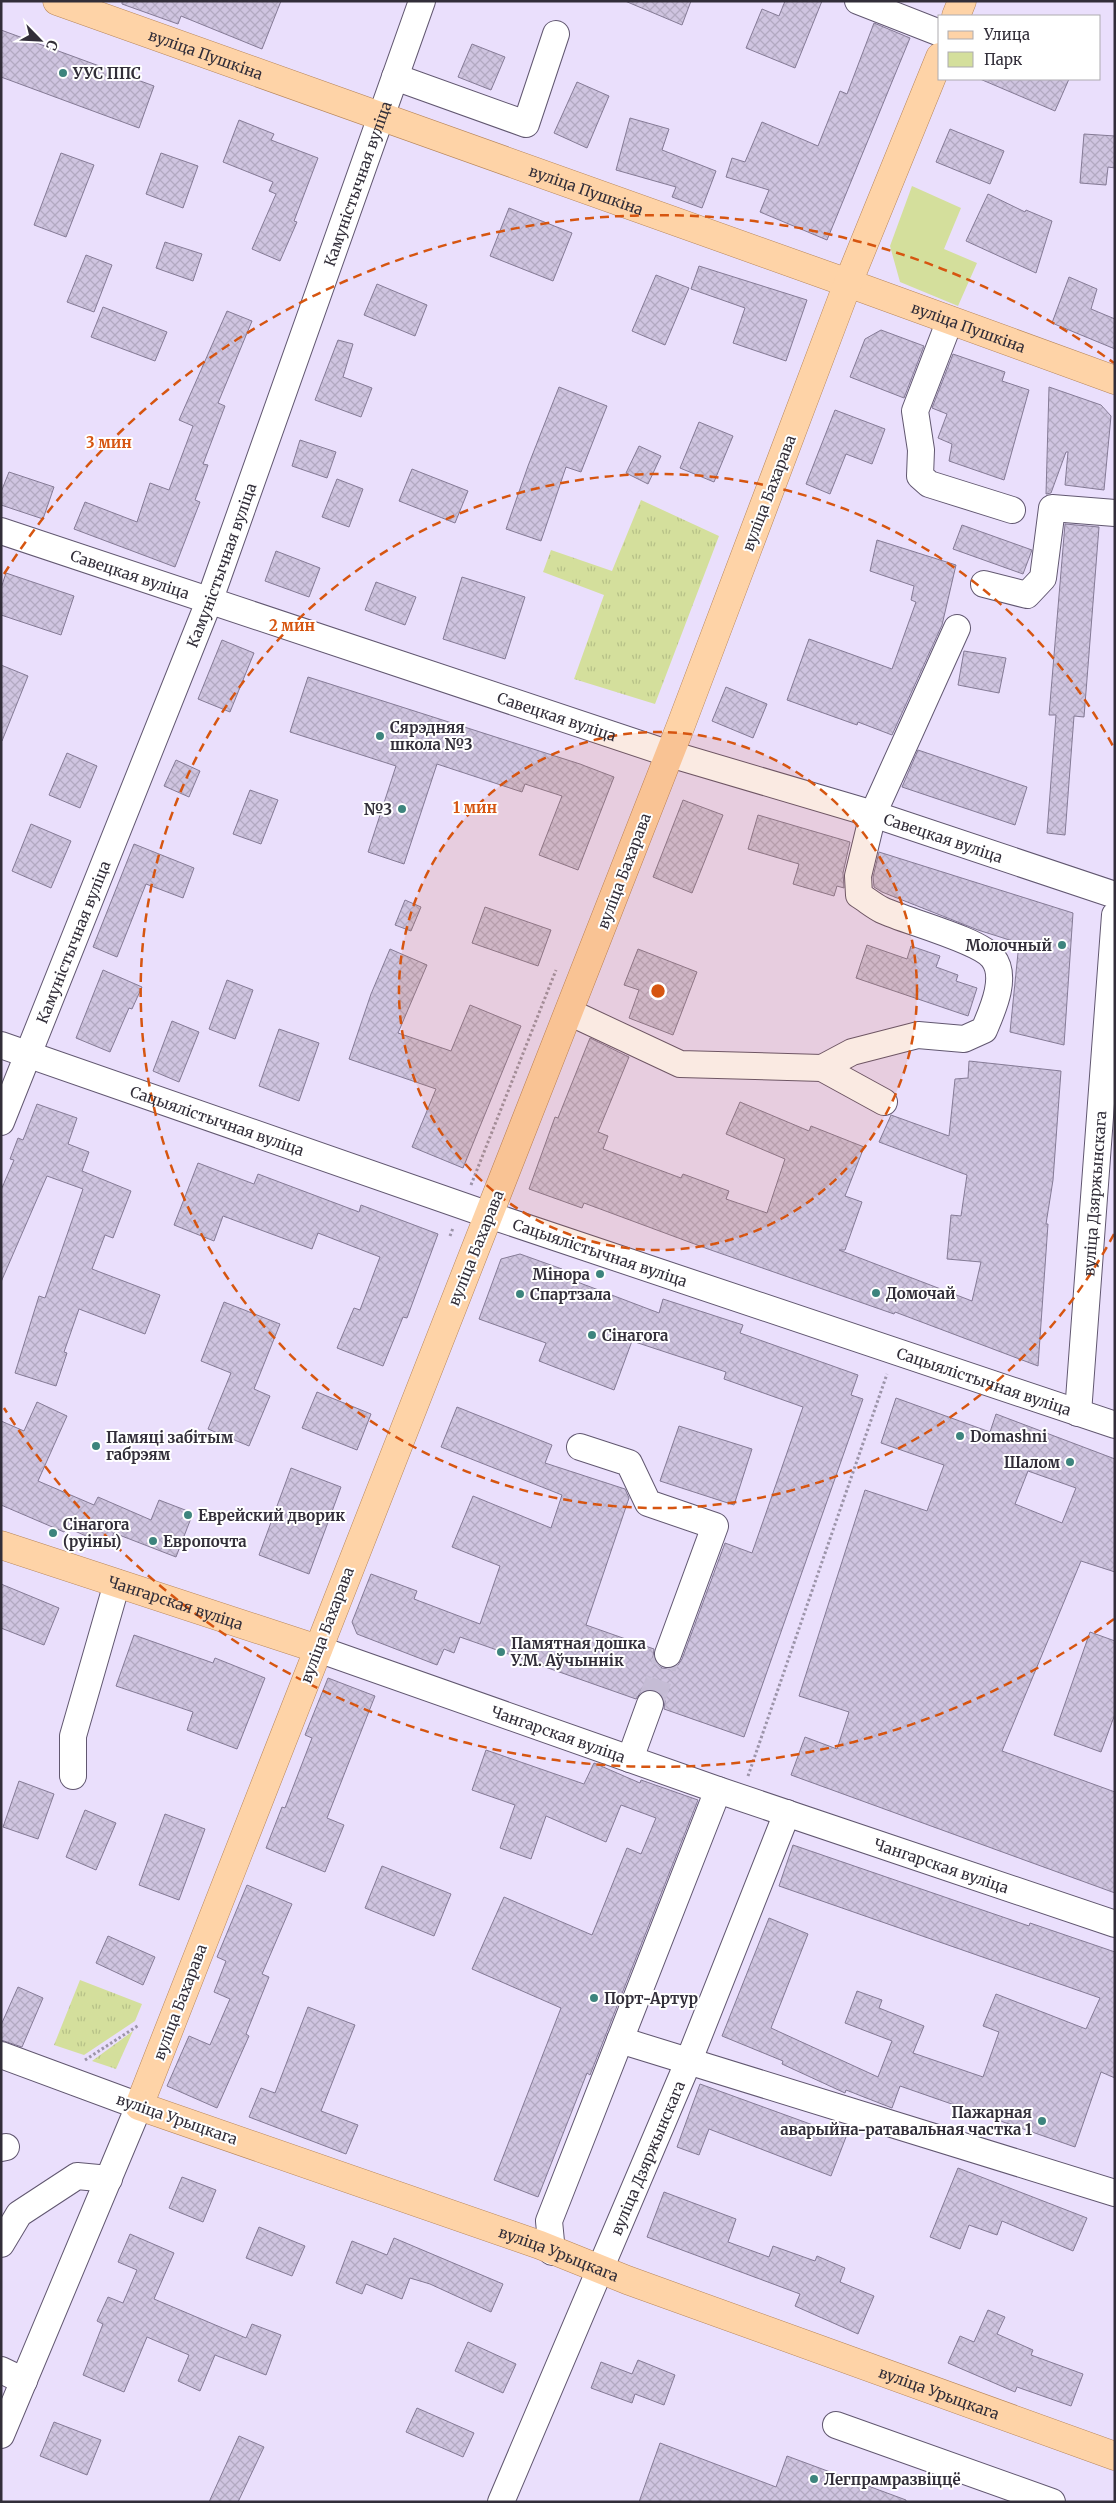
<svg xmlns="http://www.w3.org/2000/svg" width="1116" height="2503" viewBox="0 0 1116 2503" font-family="Merriweather,serif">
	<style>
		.grass { fill: url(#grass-tufts) }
		.park { fill: #d4df9c }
		.building { fill: url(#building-cross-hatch); stroke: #857b96; fill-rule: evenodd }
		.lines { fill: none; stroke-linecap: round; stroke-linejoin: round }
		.minor-tunnel { stroke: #c5bcd5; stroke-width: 26; stroke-dasharray: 26 13; stroke-linecap: butt }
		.minor-casing { stroke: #615770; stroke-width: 28 }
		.major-casing { stroke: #b7865a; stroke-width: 29 }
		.path { stroke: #9c94a9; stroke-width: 3; stroke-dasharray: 2.5 2.5; stroke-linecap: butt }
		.minor { stroke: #fff; stroke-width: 26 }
		.major { stroke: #fed3a7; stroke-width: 28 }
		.ring { fill: none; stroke: #d65510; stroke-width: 2.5; stroke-dasharray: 9 6 }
		.poi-dot { fill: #3d847d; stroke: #fff; stroke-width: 2 }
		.labels { text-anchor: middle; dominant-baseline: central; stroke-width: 4; stroke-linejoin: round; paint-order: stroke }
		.street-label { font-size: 15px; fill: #322e39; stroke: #fff }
		.poi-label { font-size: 15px; font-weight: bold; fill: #322e39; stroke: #fff; text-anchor: start }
		.centre { fill: #d65510; stroke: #fff; stroke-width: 2.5 }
		.ring-label { font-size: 15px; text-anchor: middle; font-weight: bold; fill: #d65510; stroke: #fff; stroke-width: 4; stroke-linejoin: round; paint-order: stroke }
	</style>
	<defs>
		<pattern id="grass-tufts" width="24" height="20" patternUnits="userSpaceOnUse" patternTransform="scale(1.25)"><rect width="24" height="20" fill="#d4df9c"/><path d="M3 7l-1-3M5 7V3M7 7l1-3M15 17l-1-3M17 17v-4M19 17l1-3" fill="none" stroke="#b6c087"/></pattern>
		<pattern id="building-cross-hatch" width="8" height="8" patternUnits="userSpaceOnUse" patternTransform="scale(1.25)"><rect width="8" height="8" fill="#cfc4e0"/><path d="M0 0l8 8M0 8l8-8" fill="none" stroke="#b2a9c1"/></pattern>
	</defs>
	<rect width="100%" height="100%" fill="#eadffc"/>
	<path class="grass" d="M641 500 719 536 655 704 574 679 604 595 543 572 551 550 612 571Z
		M80 1980 142 2004 135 2021 84 2055 54 2045Z
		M133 2031 116 2069 92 2061Z"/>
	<path class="park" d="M912 186 961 208 944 249 977 263 958 306 900 282 890 246Z"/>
	<path class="building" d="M122 1H281L262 49 181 16 178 24 122 4Z
		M625 1H691L682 25Z
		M785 1H822L795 68 746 48 762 9 779 16Z
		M874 23 910 38 827 240 760 212 769 190 726 177 732 158 745 162 762 122 818 146 840 91 847 94Z
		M1 30 154 86 139 128 1 77Z
		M472 44 505 57 491 90 458 77Z
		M980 79H1069L1055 111Z
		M577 82 609 96 587 148 554 133Z
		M630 118 669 129 662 150 716 171 702 208 672 197 676 187 616 170Z
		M239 120 274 134 271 140 318 158 294 221 297 222 280 261 252 249 276 194 269 191 273 182 223 162Z
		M950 129 1004 151 990 184 936 162Z
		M1084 134 1115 136V168L1108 167 1106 185 1080 183Z
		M61 153 94 165 66 237 34 225Z
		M161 153 198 166 183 208 146 194Z
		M988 194 1025 212 1026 210 1052 221 1036 273 966 241Z
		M509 208 572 233 553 281 490 256Z
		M165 242 202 254 193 281 156 268Z
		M86 255 112 265 94 312 67 302Z
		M699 266 807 300 786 361 733 343 745 308 691 289Z
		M656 275 689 288 665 345 632 331Z
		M1069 277 1097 289 1091 309 1115 319V349L1052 323Z
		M377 284 427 305 415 336 364 315Z
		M103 307 167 332 155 361 91 337Z
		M227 311 252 321 218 403 225 406 203 464 208 465 195 500 200 502 175 567 74 529 85 502 137 522 150 483 169 490 193 426 179 420Z
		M881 330 924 346 904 398 850 377 865 339Z
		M338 340 353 344 343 377 372 388 361 417 315 400Z
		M953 354 1005 372 1002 381 1029 390 1004 480 949 461 952 444 938 438 947 414 932 408Z
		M559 387 607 406 581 472 566 467 541 541 506 529 528 466Z
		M1049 387 1101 405 1111 416 1104 490 1065 485 1068 452H1066L1051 493 1046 494Z
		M835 410 885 429 872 464 846 454 830 494 806 484Z
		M699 422 733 436 714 482 680 468Z
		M300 440 336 452 327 478 292 466Z
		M639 446 661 456 648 484 626 473Z
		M412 469 468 491 455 523 399 501Z
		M9 472 54 487 43 519 1 505V492Z
		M337 479 363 489 349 527 322 517Z
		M1065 524 1099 527 1084 717 1074 716 1065 835 1047 833 1056 715H1049Z
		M962 525 1032 550 1023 574 953 549Z
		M877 540 956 565 942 625 892 735 858 722 857 725 787 700 809 639 892 669 916 602 911 600 914 586 870 571Z
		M276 551 320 568 309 597 265 581Z
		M6 573 74 596 61 635 1 615V588Z
		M462 577 525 597 505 659 443 639Z
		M376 582 416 597 405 625 365 610Z
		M222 640 254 653 230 712 198 699Z
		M964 651 1006 658 999 693 958 685Z
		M1 665 28 676 2 741H1Z
		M308 677 580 764 614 777 578 870 539 855 562 796 525 784 522 792 437 764 404 864 368 852 396 766 290 732Z
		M726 687 767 704 753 738 712 721Z
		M918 750 1027 787 1015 825 902 787Z
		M67 753 97 766 80 808 49 795Z
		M176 760 200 771 189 797 164 786Z
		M250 790 278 800 261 844 233 834Z
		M683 800 723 815 692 893 653 877Z
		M758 815 850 842 843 873 844 888 837 886 834 896 793 884 799 864 748 849Z
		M31 824 71 841 51 888 12 871Z
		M134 844 194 868 183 898 146 884 117 957 93 947Z
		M879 852 1073 913 1064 1045 1010 1032 1019 943 978 930 882 892 874 887 873 877Z
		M405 900 421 907 411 931 395 925Z
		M485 907 551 930 538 966 472 943Z
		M867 945 907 959 911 946 940 956 936 967 958 975 956 981 977 988 968 1016 856 978Z
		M390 949 427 965 398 1033 451 1051 470 1005 521 1026 463 1168 412 1147 436 1089 349 1059 371 994Z
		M638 949 697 972 673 1035 629 1018 639 990 624 985Z
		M103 970 142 987 132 1009 129 1008 110 1052 76 1038Z
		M227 980 253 990 235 1039 209 1029Z
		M172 1021 199 1032 179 1082 153 1071Z
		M279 1029 319 1043 299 1101 259 1086Z
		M590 1038 629 1057 598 1132 608 1136 603 1149 681 1178 683 1174 729 1191 726 1199 767 1213 785 1159 726 1134 740 1102 809 1131 811 1126 864 1147 845 1196 862 1202 845 1250H839L972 1301 981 1262 947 1259 951 1215 961 1216 967 1175 879 1142 891 1115 949 1136 955 1079 968 1078 969 1061 1061 1071 1053 1180 1046 1224H1048L1038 1366 895 1312 894 1314 708 1249 584 1203 582 1208 529 1189 555 1117 558 1118Z
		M37 1104 77 1118 68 1144 89 1152 82 1171 131 1191 113 1238 105 1235 92 1269 160 1295 145 1334 79 1309 64 1352 67 1353 56 1386 15 1373 39 1296 45 1298 83 1189 47 1176 1 1282V1190L14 1160 10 1159 18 1138 23 1140Z
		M198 1163 254 1184 258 1174 359 1212 361 1205 438 1234 407 1318 403 1317 383 1366 337 1348 354 1308 360 1310 380 1257 318 1233 312 1249 223 1216 214 1241 174 1225Z
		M520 1254 562 1269 559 1275 659 1313 663 1299 743 1325 740 1333 858 1375 851 1395 863 1399 744 1737 664 1709 665 1701 662 1695 655 1690 647 1689 641 1692 636 1699 460 1637 454 1653 444 1649 437 1665 357 1634 352 1622 371 1574 417 1591 414 1599 480 1624 500 1566 452 1547 473 1496 551 1528 562 1495 441 1447 457 1407 552 1445 545 1463 625 1489 629 1498 586 1625 654 1649 653 1657 657 1664 662 1668 671 1669 678 1665 682 1659 725 1543 752 1553 803 1407 724 1379 726 1372 632 1341 614 1390 539 1361 546 1343 479 1319 501 1259Z
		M224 1302 280 1324 254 1389 270 1396 249 1446 208 1429 231 1373 201 1361Z
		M317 1392 371 1414 357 1450 302 1428Z
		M896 1398 990 1432 996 1414 1115 1459V1572L1081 1561 1002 1751 1115 1792V1893L791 1775 805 1737 837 1749 849 1712 799 1696 865 1490 927 1511 944 1465 881 1443ZM1028 1471 1076 1488 1062 1523 1015 1504Z
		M37 1402 67 1416 38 1481 94 1505 98 1497 151 1520 159 1500 193 1513 176 1557 114 1533 108 1546 66 1527 64 1532 1 1505V1421L24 1431Z
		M679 1426 752 1449 734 1505 660 1481Z
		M291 1468 341 1487 309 1574 259 1555Z
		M1 1584 59 1608 44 1645 1 1628Z
		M1090 1632 1115 1641V1714L1101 1752 1054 1735Z
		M134 1635 213 1663 215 1658 265 1678 237 1749 187 1730 193 1712 116 1686Z
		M328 1678 375 1696 327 1818 344 1825 325 1872 266 1848 282 1807 285 1808 312 1738 305 1735Z
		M486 1750 584 1784 594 1763 640 1783 641 1780 698 1800 590 2075 587 2073 538 2197 494 2180 561 2008 472 1969 504 1897 592 1935 627 1848 641 1854 656 1818 621 1805 606 1842 546 1816 531 1859 500 1848 515 1805 472 1790Z
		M19 1781 54 1794 38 1839 3 1827Z
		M85 1810 116 1823 96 1870 66 1857Z
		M165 1814 205 1829 179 1900 139 1885Z
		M793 1845 1029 1926 1030 1923 1115 1952V2078L1101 2072 1075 2147 900 2086 892 2108 846 2090 845 2093 782 2064 783 2061 722 2036 769 1918 808 1934 771 2028 878 2077 892 2041 845 2023 857 1991 882 2000 879 2008 924 2026 913 2053 983 2077 999 2032 983 2026 996 1994 1086 2029 1100 1998 779 1886Z
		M382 1866 451 1894 434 1936 365 1908Z
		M247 1885 292 1904 262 1974 269 1977 246 2034 249 2036 217 2108 167 2086 189 2036 210 2045 230 1999 214 1992 226 1961 217 1957Z
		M108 1936 155 1957 143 1985 96 1963Z
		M18 1987 43 1998 22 2047 1 2040V2025Z
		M308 2007 355 2025 321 2111 358 2125 346 2154 249 2117 261 2088 275 2093Z
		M700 2084 846 2137 831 2176 709 2129 699 2155 677 2147Z
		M958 2168 1087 2218 1073 2251 1002 2221 997 2235 969 2225 960 2249 930 2237Z
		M182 2177 216 2190 203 2222 169 2208Z
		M664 2192 736 2219 728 2242 769 2257 773 2246 815 2261 817 2256 845 2268 840 2282 874 2296 858 2334 795 2306 800 2294 647 2237Z
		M259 2227 305 2246 292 2276 246 2258Z
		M130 2234 174 2253 154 2299 246 2338 252 2324 281 2335 266 2375 215 2355 200 2391 178 2381 189 2355 147 2337 124 2392 83 2375 103 2324 97 2321 108 2297 123 2303 137 2270 118 2262Z
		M394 2238 503 2284 491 2312 430 2284 410 2278 402 2299 366 2284 362 2294 336 2283 352 2241 387 2255Z
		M988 2310 1005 2317 997 2334 1033 2350 1031 2355 1083 2374 1071 2406 1017 2387 1015 2392 948 2363 960 2336 974 2342Z
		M468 2342 516 2364 503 2393 455 2371Z
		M638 2360 675 2375 664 2405 635 2394 632 2403 591 2388 601 2362 632 2374Z
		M417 2408 474 2433 463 2457 406 2432Z
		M54 2422 101 2440 87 2475 40 2456Z
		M239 2436 264 2447 238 2502H209Z
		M660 2443 776 2487 787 2456 906 2500V2502H639Z"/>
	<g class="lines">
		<path class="minor-tunnel" d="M650 1704 668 1654"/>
		<g class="minor-casing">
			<g id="minor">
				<path d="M858 1 940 33"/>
				<path d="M395 77 526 124 556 34"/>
				<path d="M950 320 915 411 921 450 920 476 929 484 1012 510"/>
				<path id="s1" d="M1 531 670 754 873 814 1115 895"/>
				<path d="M984 584 1027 595 1043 578 1052 508 1115 513"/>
				<path d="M569 1012 680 1064 822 1068 884 1102"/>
				<path id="s2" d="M1 1045 489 1215 1115 1425"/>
				<path d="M822 1068 852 1052 918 1035 964 1039 984 1030C992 1011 1008 977 993 958 980 940 905 921 882 910 874 906 867 900 859 895L858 876 873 814 957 628"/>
				<path id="s3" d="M1 1122 210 599 422 1"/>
				<path id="s4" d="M1078 1413 1115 915"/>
				<path d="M580 1447 629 1463 648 1503 715 1526 668 1654"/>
				<path id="s5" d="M318 1649 718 1790 1115 1924"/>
				<path d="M630 1759 650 1704"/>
				<path d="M73 1776V1736L117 1583"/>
				<path d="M620 2040 1115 2193"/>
				<path d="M1 2055 139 2106 1 2435"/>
				<path d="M1 2148 6 2147"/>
				<path d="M1 2244 19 2214 77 2176 109 2179"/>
				<path d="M552 2252 549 2221 718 1790"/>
				<path d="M1 2370 24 2381"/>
				<path d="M836 2425 1052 2502"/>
				<path id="s6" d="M501 2502 689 2060 787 1813"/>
			</g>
		</g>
		<g class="major-casing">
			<g id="major">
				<path id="s7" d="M57 1 848 283 1115 380"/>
				<path d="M956 16 962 1"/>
				<path id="s8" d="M940 57 848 283 681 725 139 2106 540 2245 627 2280 1115 2456"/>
				<path id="s9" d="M1 1545 318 1649"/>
			</g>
		</g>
		<path class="path" d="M471 1185 556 970
			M450 1236 453 1228
			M748 1776 887 1374
			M85 2060 139 2025"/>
		<use href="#minor" class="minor"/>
		<use href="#major" class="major"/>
	</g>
	<circle cx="658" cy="991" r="259" fill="#d65510" fill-opacity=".12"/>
	<g class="ring">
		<circle cx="658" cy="991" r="259"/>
		<path d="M1114 1234A517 517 0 1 1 1114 748"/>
		<path d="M1114 1619A776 776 0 0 1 4 1408M4 574A776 776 0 0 1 1114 363"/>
	</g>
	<g class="poi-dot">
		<circle cx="63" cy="73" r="5"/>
		<circle cx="380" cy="736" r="5"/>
		<circle cx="402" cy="809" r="5"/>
		<circle cx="1062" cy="945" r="5"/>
		<circle cx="600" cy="1274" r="5"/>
		<circle cx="876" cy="1293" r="5"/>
		<circle cx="520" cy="1294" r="5"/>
		<circle cx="592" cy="1335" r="5"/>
		<circle cx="960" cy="1436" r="5"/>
		<circle cx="96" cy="1446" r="5"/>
		<circle cx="1070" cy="1462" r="5"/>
		<circle cx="188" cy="1515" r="5"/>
		<circle cx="53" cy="1533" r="5"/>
		<circle cx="153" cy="1541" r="5"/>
		<circle cx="501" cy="1652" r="5"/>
		<circle cx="594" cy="1998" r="5"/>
		<circle cx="1042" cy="2121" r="5"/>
		<circle cx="814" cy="2479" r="5"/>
	</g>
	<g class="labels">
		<g class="street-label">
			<text stroke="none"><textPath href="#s7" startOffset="158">вуліца Пушкіна</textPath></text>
			<text stroke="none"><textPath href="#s3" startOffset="1004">Камуністычная вуліца</textPath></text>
			<text stroke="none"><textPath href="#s7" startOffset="562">вуліца Пушкіна</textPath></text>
			<text stroke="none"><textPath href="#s7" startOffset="968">вуліца Пушкіна</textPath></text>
			<text transform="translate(769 493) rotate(-69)">вуліца Бахарава</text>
			<text stroke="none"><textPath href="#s3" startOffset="599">Камуністычная вуліца</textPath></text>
			<text stroke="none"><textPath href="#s1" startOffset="136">Савецкая вуліца</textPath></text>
			<text stroke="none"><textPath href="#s1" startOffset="586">Савецкая вуліца</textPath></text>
			<text stroke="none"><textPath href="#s1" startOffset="991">Савецкая вуліца</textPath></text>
			<text transform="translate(624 871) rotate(-69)">вуліца Бахарава</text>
			<text stroke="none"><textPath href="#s3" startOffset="194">Камуністычная вуліца</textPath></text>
			<text stroke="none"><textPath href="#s2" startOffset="229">Сацыялістычная вуліца</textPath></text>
			<text stroke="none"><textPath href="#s4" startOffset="220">вуліца Дзяржынскага</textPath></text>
			<text transform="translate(476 1248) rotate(-68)">вуліца Бахарава</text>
			<text stroke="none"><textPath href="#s2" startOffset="634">Сацыялістычная вуліца</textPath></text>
			<text stroke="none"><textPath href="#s2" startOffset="1039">Сацыялістычная вуліца</textPath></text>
			<text stroke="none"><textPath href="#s9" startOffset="184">Чангарская вуліца</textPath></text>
			<text transform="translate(327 1625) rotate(-69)">вуліца Бахарава</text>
			<text stroke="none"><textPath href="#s5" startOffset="255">Чангарская вуліца</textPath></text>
			<text stroke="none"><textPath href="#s5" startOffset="660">Чангарская вуліца</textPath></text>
			<text transform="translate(180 2002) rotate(-69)">вуліца Бахарава</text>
			<text transform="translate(177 2119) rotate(19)">вуліца Урыцкага</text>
			<text stroke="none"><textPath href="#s6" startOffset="374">вуліца Дзяржынскага</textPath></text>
			<text stroke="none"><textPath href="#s8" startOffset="2645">вуліца Урыцкага</textPath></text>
			<text stroke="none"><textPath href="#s8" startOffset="3050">вуліца Урыцкага</textPath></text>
		</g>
		<g class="poi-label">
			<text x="73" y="73">УУС ППС</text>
			<text x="390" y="727">Сярэдняя<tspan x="390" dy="17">школа №3</tspan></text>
			<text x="392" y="809" text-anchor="end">№3</text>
			<text x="1052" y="945" text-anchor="end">Молочный</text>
			<text x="590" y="1274" text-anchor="end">Мінора</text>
			<text x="886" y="1293">Домочай</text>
			<text x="530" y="1294">Спартзала</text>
			<text x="602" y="1335">Сінагога</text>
			<text x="970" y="1436">Domashni</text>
			<text x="106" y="1437">Памяці забітым<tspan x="106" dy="17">габрэям</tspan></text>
			<text x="1060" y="1462" text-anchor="end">Шалом</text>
			<text x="198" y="1515">Еврейский дворик</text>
			<text x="63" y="1524">Сінагога<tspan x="63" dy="17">(руіны)</tspan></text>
			<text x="163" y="1541">Европочта</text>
			<text x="511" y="1643">Памятная дошка<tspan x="511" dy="17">У.М. Аўчыннік</tspan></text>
			<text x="604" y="1998">Порт-Артур</text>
			<text x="1032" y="2112" text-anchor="end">Пажарная<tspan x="1032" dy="17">аварыйна-ратавальная частка 1</tspan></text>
			<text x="824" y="2479">Легпрамразвіццё</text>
		</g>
	</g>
	<circle cx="658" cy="991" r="8" class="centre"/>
	<g class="ring-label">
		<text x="109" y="448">3 мин</text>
		<text x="292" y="631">2 мин</text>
		<text x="475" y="813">1 мин</text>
	</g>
	<rect width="1116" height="2503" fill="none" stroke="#322e39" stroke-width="5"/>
	<rect x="938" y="15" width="162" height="65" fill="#ffffff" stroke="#adabb0"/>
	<rect x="948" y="31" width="25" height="8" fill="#fed3a7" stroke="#adabb0"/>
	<text x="984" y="40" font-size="15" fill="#322e39">Улица</text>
	<rect x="948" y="52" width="25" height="15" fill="#d4df9c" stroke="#adabb0"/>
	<text x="984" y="65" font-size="15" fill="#322e39">Парк</text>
	<g transform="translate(40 40) rotate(114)" stroke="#ffffff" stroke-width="4" paint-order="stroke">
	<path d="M0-4L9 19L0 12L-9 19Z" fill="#322e39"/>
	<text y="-8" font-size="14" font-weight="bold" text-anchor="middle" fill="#322e39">С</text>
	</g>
</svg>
